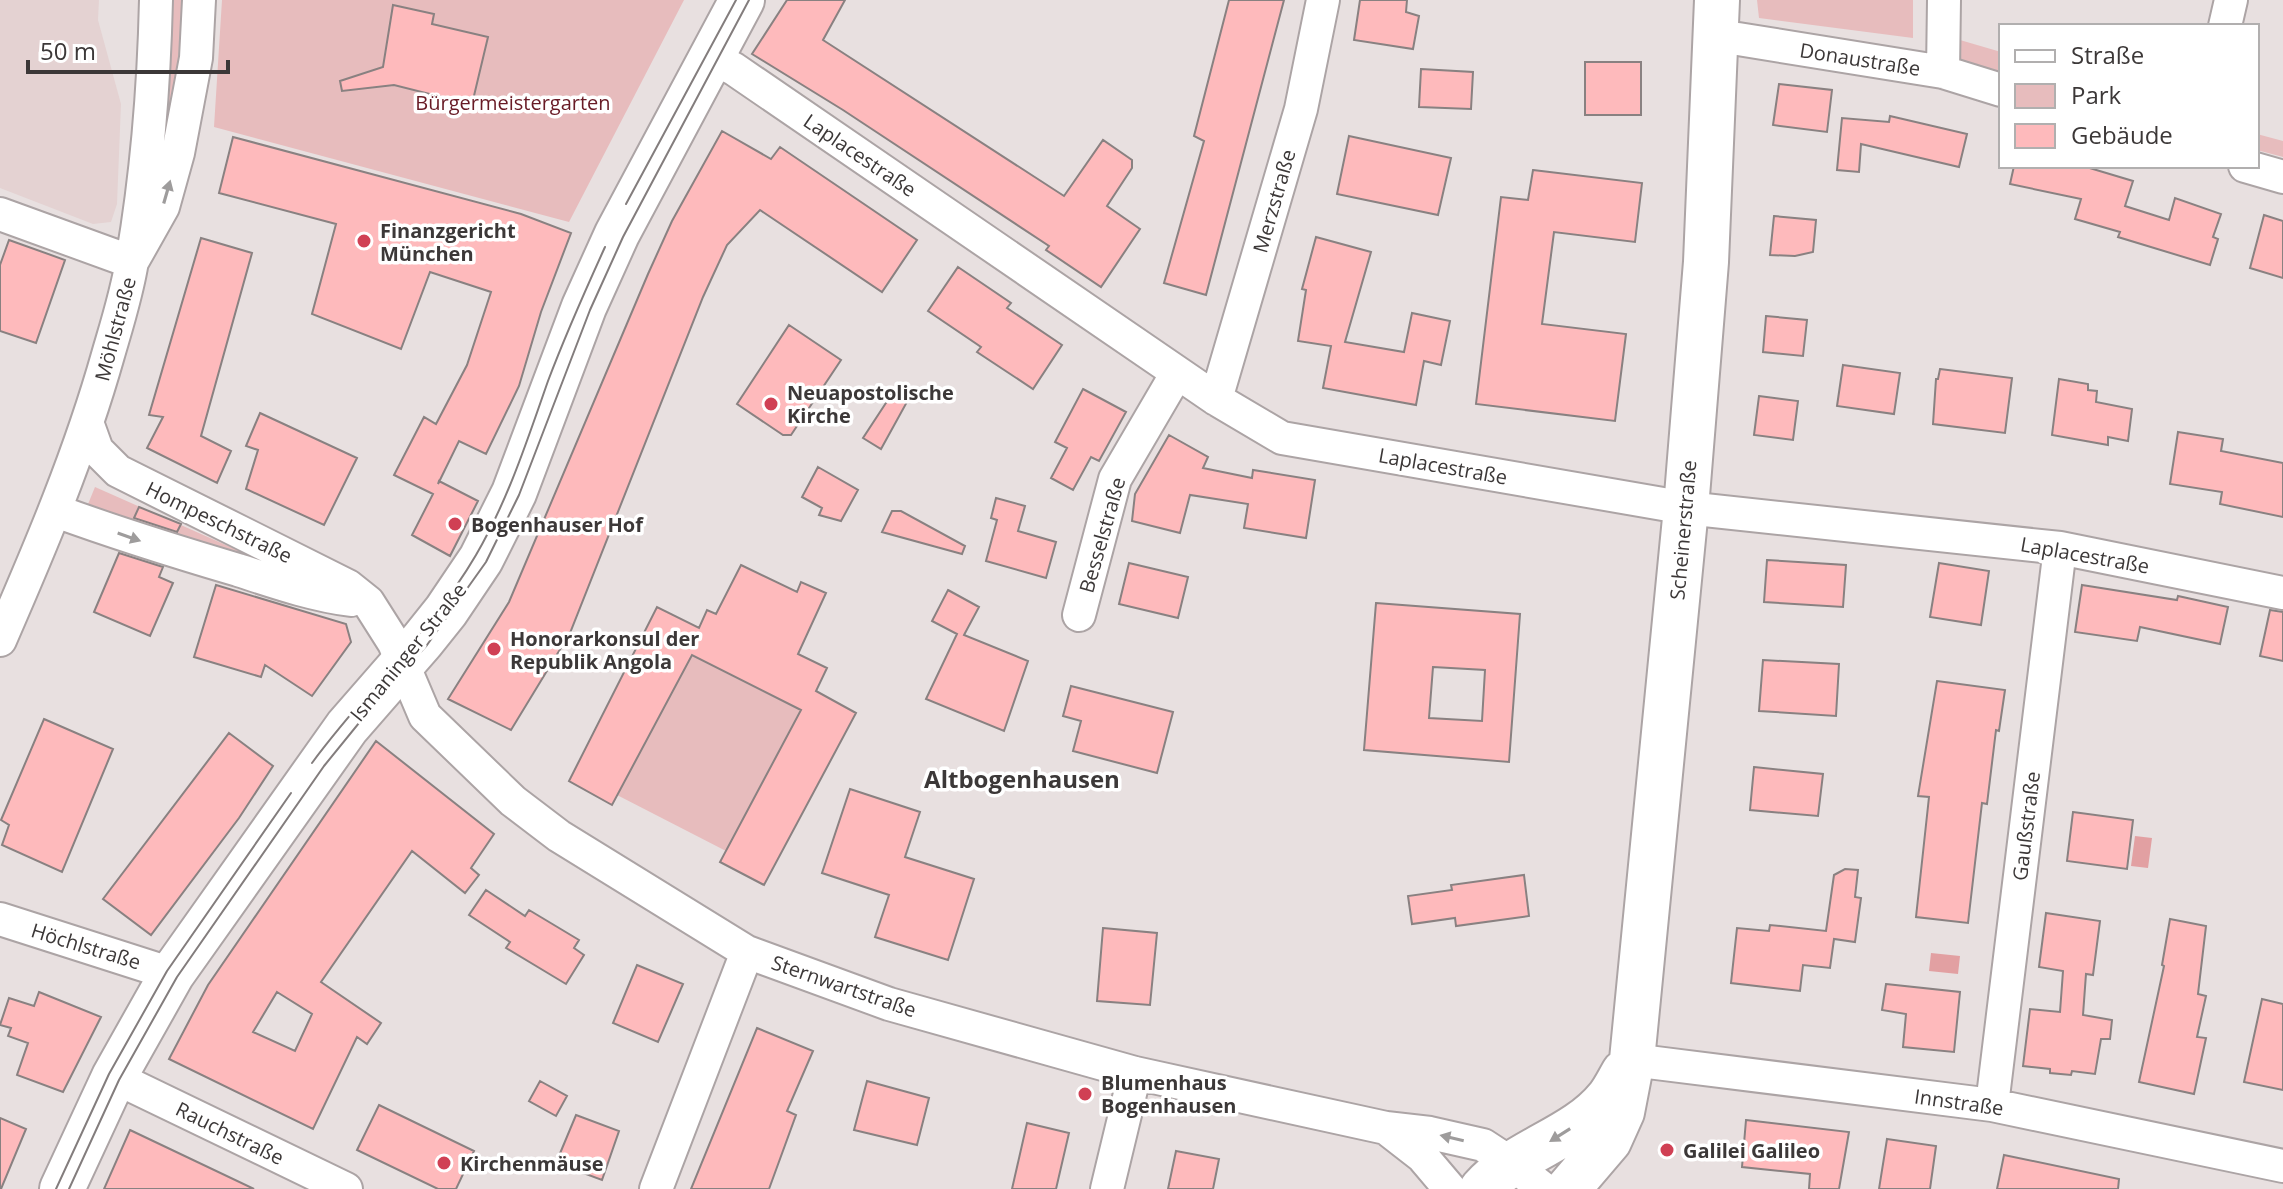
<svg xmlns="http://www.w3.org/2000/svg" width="2283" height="1189" viewBox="0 0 2283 1189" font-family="'Open Sans',sans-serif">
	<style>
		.built { fill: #e4d2d2 }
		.green { fill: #e7bcbd }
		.water { fill: #e2a0a2 }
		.building { fill: #febabc; stroke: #898181; stroke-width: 2; fill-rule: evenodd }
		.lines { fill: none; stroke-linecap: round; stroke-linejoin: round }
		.street-casing { stroke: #aca4a5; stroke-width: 36 }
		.secondary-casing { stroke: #aca4a5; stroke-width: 48 }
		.street { stroke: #fff; stroke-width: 32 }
		.secondary { stroke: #fff; stroke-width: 44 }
		.tram { stroke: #837d7d; stroke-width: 2 }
		.oneway { fill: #9e9c9c }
		.poi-dot { fill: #d04054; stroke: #fff; stroke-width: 3 }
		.labels { text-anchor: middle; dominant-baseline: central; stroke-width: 7; stroke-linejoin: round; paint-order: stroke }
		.street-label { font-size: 20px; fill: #3c3838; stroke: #fff }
		.park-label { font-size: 20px; fill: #681a25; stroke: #fff }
		.poi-label { font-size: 20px; font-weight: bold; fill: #3c3838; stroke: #fff; text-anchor: start }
		.quarter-label { font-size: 24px; font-weight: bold; fill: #3c3838; stroke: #fff }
	</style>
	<rect width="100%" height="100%" fill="#e8e0e0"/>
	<path class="built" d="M0 0H99L98 20 121 104 117 204 111 222 93 224 0 188Z"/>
	<path class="green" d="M173 0H184L178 74 158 178 170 76Z
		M222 0H684L569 222 214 127Z
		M1757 0H1913V38L1759 18Z
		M1960 40 2001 52V72L1959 61Z
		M2257 134 2283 141V157L2257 150Z
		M95 487 244 553 249 566 84 514Z
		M692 655 801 710 726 851 617 795Z"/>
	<path class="water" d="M2135 836 2152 838 2148 868 2131 866Z
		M1931 953 1960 956 1958 974 1929 971Z"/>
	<path class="building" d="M787 0H845L823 40 1064 196 1103 140 1132 160V168L1107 206 1140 229 1101 287 1046 250 1049 246 843 110 752 54Z
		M1229 0H1284L1206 295 1164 283 1204 141 1194 136Z
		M1360 0H1407L1406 12 1419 16 1413 49 1354 40Z
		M393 5 434 14 432 24 488 37 473 100 465 107 449 104 446 98 394 85 342 91 340 81 383 67Z
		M1585 62H1641V115H1585Z
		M1421 69 1473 72 1471 109 1419 107Z
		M1779 84 1832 90 1827 132 1773 125Z
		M1890 116 1967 134 1959 167 1861 144 1859 172 1837 170 1842 118 1889 122Z
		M722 131 771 159 780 147 917 240 882 292 760 210 727 245 703 297 570 633 511 730 448 699 509 602 648 274 672 221Z
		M1349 136 1451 158 1438 215 1337 194Z
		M233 137 521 214 571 233 541 312 519 386 486 454 459 441 438 484 439 481 478 501 450 556 412 535 433 494 394 475 424 417 436 424 467 365 491 292 430 272 401 349 312 314 336 224 219 193Z
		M2014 166H2083L2133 181 2125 206 2169 220 2175 198 2221 214 2213 237 2218 239 2210 265 2118 237 2120 232 2075 219 2081 199 2010 184Z
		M1533 170 1642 183 1635 242 1554 232 1542 324 1626 334 1615 421 1476 404 1501 197 1528 200Z
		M2264 215 2283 221V278L2250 268Z
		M1774 216 1816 220 1813 252 1795 256 1770 255Z
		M1316 237 1371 252 1345 342 1404 352 1412 313 1450 321 1441 365 1424 361 1416 405 1323 388 1331 346 1298 341 1306 290 1302 289Z
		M201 238 252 253 201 436 231 451 217 483 147 448 163 417 149 415Z
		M9 240 65 260 36 343 0 331V265Z
		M958 267 1011 303 1007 308 1062 345 1033 389 977 352 981 347 928 311Z
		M1766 316 1807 320 1803 356 1763 352Z
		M789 325 841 360 791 435H783L737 404Z
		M1843 365 1900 373 1894 414 1837 406Z
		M1940 369 2012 378 2005 433 1933 424 1936 379H1938Z
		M2059 379 2088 384V390L2097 391 2096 402 2132 409 2128 441 2108 437V445L2052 435Z
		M899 383 913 391 881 449 863 438Z
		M1083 389 1126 412 1099 461 1091 457 1073 490 1051 478 1067 448 1055 442Z
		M1759 396 1798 401 1793 440 1754 435Z
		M260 413 357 458 324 525 246 489 258 450 246 446Z
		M2178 432 2223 439 2221 451 2283 463V517L2220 504 2222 492 2170 484Z
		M1169 435 1208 457 1203 468 1252 478 1253 470 1315 480 1306 538 1244 528 1248 504 1190 495 1180 533 1132 521 1135 494Z
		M818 467 858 490 841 521 819 515 822 508 802 497Z
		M996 498 1025 506 1018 531 1056 542 1046 578 986 561 997 520 991 518Z
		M139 507 181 524 177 532 134 518Z
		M892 511H901L965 546 962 554 882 532Z
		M119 553 163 567 159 577 173 583 150 636 94 612Z
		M1767 560 1846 565 1843 607 1764 602Z
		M1129 563 1188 577 1178 618 1119 604Z
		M1939 563 1989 571 1981 625 1930 617Z
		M741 565 797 592 801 582 826 593 798 654 827 668 816 691 856 713 764 885 720 862 801 710 692 655 612 805 569 781 657 607 699 628 707 610 716 614Z
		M216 585 346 624 351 642 312 696 265 665 261 677 194 657Z
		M2082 585 2177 600 2178 596 2228 607 2220 644 2140 627 2137 641 2075 632Z
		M948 590 979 607 964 635 1028 661 1004 731 926 699 957 634 932 621Z
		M1376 603 1520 614 1509 762 1364 750ZM1433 667 1485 670 1482 721 1429 718Z
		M2270 610 2283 612V661L2260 656Z
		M1763 660 1839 664 1836 716 1759 711Z
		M1937 681 2005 690 1999 731 1996 730 1987 804 1982 803 1968 923 1916 917 1929 797 1918 796Z
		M1071 686 1173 712 1157 773 1073 751 1081 721 1063 716Z
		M44 719 113 749 62 872 2 845 9 825 1 820Z
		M229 733 273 766 239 818 151 935 103 899Z
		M376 741 494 834 471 868 479 875 465 893 412 851 321 982 381 1023 367 1044 357 1037 313 1129 169 1059 208 985ZM277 992 312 1014 295 1051 253 1032Z
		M1754 767 1823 774 1818 816 1750 810Z
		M850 789 920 812 905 857 974 879 948 960 875 937 889 895 822 873Z
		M2073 812 2133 820 2127 869 2067 861Z
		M1845 869 1858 870 1855 897 1861 898 1855 942 1834 939 1830 968 1803 965 1800 991 1731 983 1737 928 1769 931 1770 925 1826 931 1834 875Z
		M1524 875 1529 916 1456 926 1455 918 1412 924 1408 896 1452 890 1451 885Z
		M486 890 525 916 529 910 579 940 574 948 584 955 566 984 506 948 510 942 469 915Z
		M2046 913 2100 921 2093 975 2086 974 2083 1015 2112 1020 2110 1039H2101L2095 1074 2072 1071 2071 1075 2050 1073V1069L2023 1066 2030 1009 2060 1012 2063 971 2039 967Z
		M2170 919 2206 926 2198 994 2206 996 2197 1037 2206 1038 2194 1094 2139 1082 2164 966 2162 965Z
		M1103 928 1157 933 1150 1005 1097 1001Z
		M637 965 683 984 658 1042 613 1023Z
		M1886 984 1960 992 1954 1052 1903 1047 1906 1014 1882 1010Z
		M39 992 101 1017 63 1092 17 1075 28 1043 8 1036 11 1028 0 1025 9 998 34 1006Z
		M2262 999 2283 1004V1090L2244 1082Z
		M757 1028 813 1051 787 1111 796 1115 769 1189H691Z
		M540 1081 567 1096 556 1116 529 1101Z
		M867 1081 929 1098 917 1145 854 1130Z
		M379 1105 474 1151 456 1189H438L357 1150Z
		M576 1115 619 1131 602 1180 556 1163Z
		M0 1118 26 1129 1 1189H0Z
		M1746 1120 1849 1132 1839 1189H1809L1810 1174 1742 1167Z
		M1027 1123 1069 1133 1056 1189H1012Z
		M130 1130 254 1189H104Z
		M1887 1139 1936 1146 1930 1189H1879Z
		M1176 1151 1219 1159 1213 1189H1168Z
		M2004 1155 2119 1179 2118 1189H1997Z"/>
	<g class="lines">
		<g class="street-casing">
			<path id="street" d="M2225 26 2231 0
				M1716 39H1738L1943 72 2001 90
				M711 57 734 69 1216 399 1282 438 1686 508 2060 548 2283 593
				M1943 72 1944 0
				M2245 166 2283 177
				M0 214 132 262 163 207 178 153 196 58 199 0
				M1216 399 1301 109 1323 0
				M88 425 97 450 118 471 348 586 368 602 394 643 425 716 513 801 559 836 747 952 889 1004 1135 1073 1386 1128 1430 1133 1483 1145 1512 1164 1544 1189
				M56 511C116 533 177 552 238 570 275 582 312 595 351 600
				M1079 615 1115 479 1177 373
				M0 640C41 546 80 454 108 355 117 324 127 293 132 261 147 175 154 87 156 0
				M0 919 172 974
				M1632 1060 1992 1105 2283 1166
				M114 1077 346 1189
				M1992 1105 2060 548
				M1386 1128 1422 1156 1450 1189
				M656 1189 747 952
				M1107 1189 1135 1073"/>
		</g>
		<g class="secondary-casing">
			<path id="secondary" d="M62 1189 114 1077 172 974 347 727 422 641 446 611 481 559 514 493 584 307 617 234 742 0
				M1482 1189C1516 1150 1575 1139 1608 1098 1614 1091 1619 1080 1624 1072
				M1568 1189 1609 1141 1622 1112 1632 1060 1686 508 1706 262 1717 0"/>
		</g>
		<use href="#street" class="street"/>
		<use href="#secondary" class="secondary"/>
		<path class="tram" d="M626 204 736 0
			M312 763C364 692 431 632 476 555 508 500 527 441 548 381 565 336 585 291 605 247
			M56 1189 109 1074 167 971 291 793
			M69 1189 119 1080 177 977 324 766 385 691 427 645 486 562 519 495 590 310 623 237 749 0"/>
	</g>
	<defs><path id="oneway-solid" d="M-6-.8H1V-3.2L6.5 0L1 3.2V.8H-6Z" transform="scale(2)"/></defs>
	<g class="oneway">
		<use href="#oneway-solid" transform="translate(167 192) rotate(-74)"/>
		<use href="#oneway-solid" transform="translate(129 537) rotate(19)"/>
		<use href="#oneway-solid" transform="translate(1560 1135) rotate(148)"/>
		<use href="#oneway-solid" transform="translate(1452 1138) rotate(-167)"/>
	</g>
	<g class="poi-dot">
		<circle cx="364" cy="241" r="8"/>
		<circle cx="771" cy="404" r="8"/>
		<circle cx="455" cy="524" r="8"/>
		<circle cx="494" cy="649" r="8"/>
		<circle cx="1085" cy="1094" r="8"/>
		<circle cx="1667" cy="1150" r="8"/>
		<circle cx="444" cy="1163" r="8"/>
	</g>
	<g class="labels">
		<g class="street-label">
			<text transform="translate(1860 59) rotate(9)">Donaustraße</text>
			<text transform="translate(860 155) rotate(34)">Laplacestraße</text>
			<text transform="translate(1274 201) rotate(-74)">Merzstraße</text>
			<text transform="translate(115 329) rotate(-75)">Möhlstraße</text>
			<text transform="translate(1443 466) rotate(10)">Laplacestraße</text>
			<text transform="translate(219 522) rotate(26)">Hompeschstraße</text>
			<text transform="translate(1683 530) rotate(-85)">Scheinerstraße</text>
			<text transform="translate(1102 535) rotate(-74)">Besselstraße</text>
			<text transform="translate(2085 555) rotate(10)">Laplacestraße</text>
			<text transform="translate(408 652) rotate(-51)">Ismaninger Straße</text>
			<text transform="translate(2026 826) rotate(-83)">Gaußstraße</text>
			<text transform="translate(86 946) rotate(17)">Höchlstraße</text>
			<text transform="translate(844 986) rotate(19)">Sternwartstraße</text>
			<text transform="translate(1959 1102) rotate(8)">Innstraße</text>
			<text transform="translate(230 1133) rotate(26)">Rauchstraße</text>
		</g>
		<g class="park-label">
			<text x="513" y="102">Bürgermeistergarten</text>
		</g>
		<g class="poi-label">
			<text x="380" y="230">Finanzgericht<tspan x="380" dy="23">München</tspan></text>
			<text x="787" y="392">Neuapostolische<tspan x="787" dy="23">Kirche</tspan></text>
			<text x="471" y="524">Bogenhauser Hof</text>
			<text x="510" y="638">Honorarkonsul der<tspan x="510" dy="23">Republik Angola</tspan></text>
			<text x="1101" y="1082">Blumenhaus<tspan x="1101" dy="23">Bogenhausen</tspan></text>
			<text x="1683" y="1150">Galilei Galileo</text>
			<text x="460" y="1163">Kirchenmäuse</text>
		</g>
		<g class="quarter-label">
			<text x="1022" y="778">Altbogenhausen</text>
		</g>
	</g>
	<rect x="1999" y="24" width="260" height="144" fill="#ffffff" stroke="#b1afaf" stroke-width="2"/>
	<rect x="2015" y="50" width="40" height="12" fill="#ffffff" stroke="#b1afaf" stroke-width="2"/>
	<text x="2071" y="64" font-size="24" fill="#3c3838">Straße</text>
	<rect x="2015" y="84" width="40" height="24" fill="#e7bcbd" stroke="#b1afaf" stroke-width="2"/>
	<text x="2071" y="104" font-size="24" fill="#3c3838">Park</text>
	<rect x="2015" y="124" width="40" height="24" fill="#febabc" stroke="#b1afaf" stroke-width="2"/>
	<text x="2071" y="144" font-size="24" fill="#3c3838">Gebäude</text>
	<path d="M28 60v12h200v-12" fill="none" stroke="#3c3838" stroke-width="4"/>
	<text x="40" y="60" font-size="24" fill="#3c3838" stroke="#ffffff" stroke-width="6" paint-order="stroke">50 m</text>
</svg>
